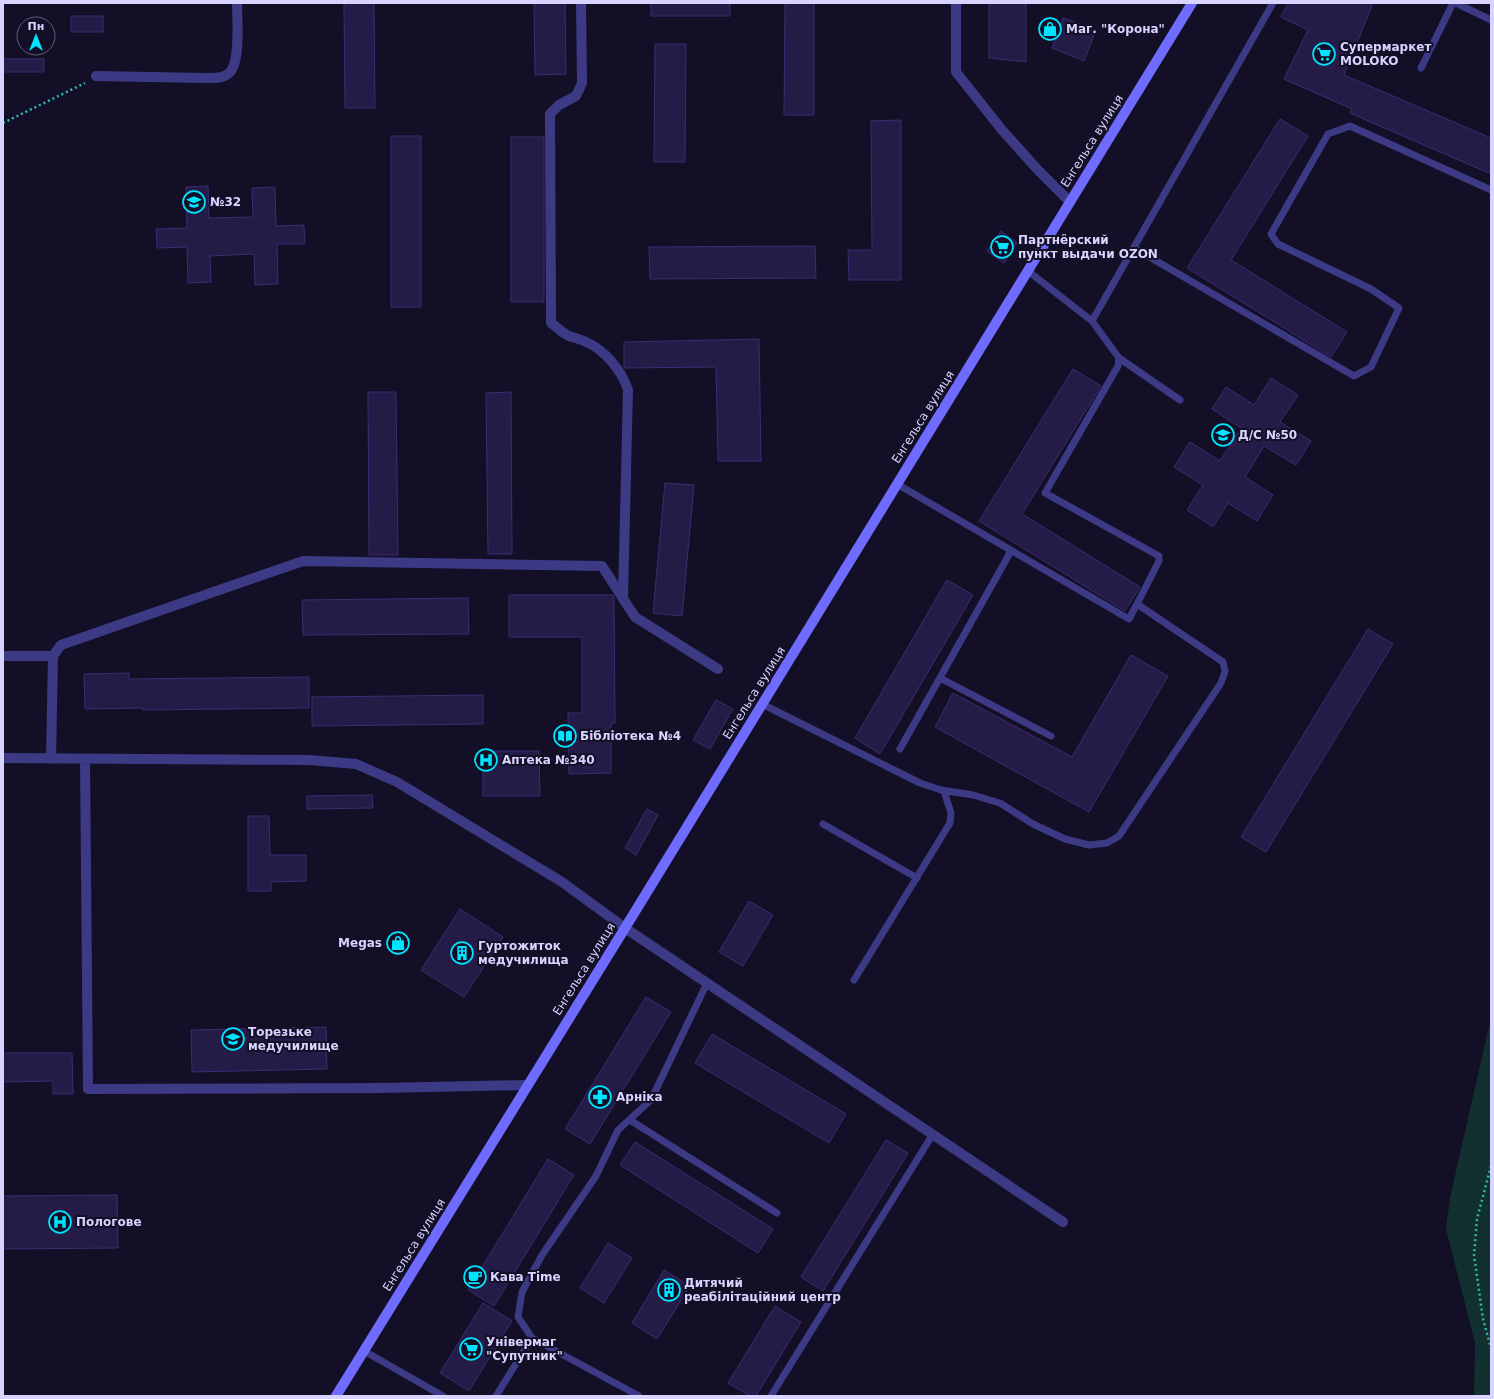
<svg xmlns="http://www.w3.org/2000/svg" width="1494" height="1399" viewBox="0 0 1494 1399" font-family="'DejaVu Sans',sans-serif">
	<style>
		.green { fill: #12302f }
		.building { fill: #241b47; stroke: #3b2d73 }
		.lines { fill: none; stroke-linecap: round; stroke-linejoin: round }
		.path { stroke: #2fb8b0; stroke-width: 2.5; stroke-dasharray: 2 3; stroke-linecap: butt }
		.lane { stroke: #3d3a85; stroke-width: 7 }
		.street { stroke: #3d3a85; stroke-width: 10 }
		.secondary { stroke: #6f6bff; stroke-width: 10 }
		.labels { text-anchor: middle; dominant-baseline: central; stroke-width: 4; stroke-linejoin: round; paint-order: stroke }
		.poi-label { font-size: 12px; font-weight: bold; fill: #d9d4ff; stroke: #130f26; text-anchor: start }
		.street-label { font-size: 12px; fill: #d9d4ff; stroke: #130f26 }
	</style>
	<rect width="100%" height="100%" fill="#130f26"/>
	<path class="green" d="M1491 1017V1396H1474L1475 1343 1446 1229 1450 1198Z"/>
	<path class="building" d="M344 3H374L375 108H345Z
		M534 3H565L566 74 535 75Z
		M651 3H730V16H651Z
		M785 3H814V115H784Z
		M989 3H1026V62L989 58Z
		M1288 3H1373L1344 75 1491 138V174L1350 113 1352 109 1284 79 1308 30 1281 17Z
		M71 16H103V32H71Z
		M1063 18 1096 30 1084 61 1052 48Z
		M655 44H686L685 162H654Z
		M3 59H44V72H3Z
		M1280 119 1308 136 1231 260 1347 332 1331 357 1187 268Z
		M901 120V280H849L848 250H872L871 121Z
		M391 136H421V307H391Z
		M511 137H544V302H511Z
		M208 186 209 218 253 217 252 188 275 187 276 226 304 225 305 244H277L278 284 255 285 254 254 210 256 211 282 188 283 187 247 157 248 156 229 187 228 186 187Z
		M1001 231 1017 243 1004 263 987 251Z
		M815 246 816 278 650 279 649 247Z
		M759 339 761 461H718L716 367 624 368V342Z
		M1073 369 1101 386 1022 514 1140 587 1125 611 979 521Z
		M1271 378 1298 395 1280 422 1311 441 1296 465 1264 446 1245 477 1273 495 1257 521 1228 503 1213 527 1187 510 1203 485 1174 467 1190 442 1220 461 1241 428 1212 409 1226 387 1254 405Z
		M368 392H396L398 555H369Z
		M511 392 512 554H488L486 393Z
		M665 483 694 485 682 616 653 613Z
		M947 580 973 595 880 754 855 738Z
		M509 595H613L614 597 615 723H611V773L569 774 568 713H582V637H509Z
		M468 598 469 634 303 635 302 600Z
		M1368 629 1393 644 1266 852 1241 837Z
		M1131 655 1168 676 1089 812 935 727 953 693 1072 757Z
		M129 673V679L309 677V708L143 710V708L85 709 84 674Z
		M483 695V724L312 726V697Z
		M716 700 733 709 710 749 693 740Z
		M483 751H539L540 796H483Z
		M372 795 373 808 307 809V796Z
		M647 809 658 815 636 855 625 848Z
		M248 816H269L270 855H306V881L271 882V891H248Z
		M749 901 773 915 743 966 719 952Z
		M460 909 503 937 464 997 421 970Z
		M646 997 671 1012 590 1144 565 1129Z
		M326 1027 327 1069 192 1072 191 1030Z
		M712 1034 846 1114 829 1143 695 1063Z
		M3 1053H72L73 1094H53V1081L3 1082Z
		M886 1140 908 1153 823 1291 801 1277Z
		M635 1142 773 1229 758 1253 620 1165Z
		M548 1159 574 1175 494 1306 468 1290Z
		M117 1195 118 1248 3 1249V1196Z
		M608 1243 632 1258 604 1303 580 1288Z
		M664 1270 690 1286 657 1339 632 1323Z
		M483 1303 512 1321 469 1391 440 1373Z
		M775 1306 801 1322 756 1396H750L728 1383Z"/>
	<g class="lines">
		<path class="path" d="M3 123 85 83
			M1491 1166 1477 1219 1474 1255 1483 1319 1491 1348"/>
		<path class="lane" d="M1456 3 1491 20
			M1421 68 1453 3
			M1134 248 1354 376 1371 367 1399 308 1371 289 1278 244 1271 234 1328 134 1350 126 1491 190
			M1028 271 1092 321 1119 358 1118 366 1045 493 1159 556V561L1137 604
			M1092 321 1273 3
			M1119 358 1180 400
			M940 678 1051 736
			M762 704 920 783 941 790 973 795 1000 803 1033 824 1065 839 1089 845 1107 843 1119 836 1221 683 1225 671 1223 662 1137 604 1129 619 897 484
			M900 749 1011 551
			M823 824 917 878
			M854 980 950 823 951 813 944 791
			M630 1120 777 1213
			M532 1338 639 1396
			M364 1351 443 1396
			M496 1396 532 1338 518 1317 522 1292 542 1255 596 1176 618 1130 651 1100 707 983
			M771 1396 933 1134"/>
		<path class="street" d="M581 3 582 83 576 96 559 105 550 114 551 323C557 327 562 333 569 336 574 338 581 339 586 342 605 350 622 371 628 390L623 598
			M956 3V72L1002 130 1038 170 1070 202
			M96 76 205 78C213 78 223 79 229 73 241 63 237 18 237 3
			M3 656H53
			M3 758 309 760 356 764 397 782 562 882 625 928 1063 1222
			M51 759 53 656 61 645 199 597 303 561 602 566 635 617 718 669
			M85 759 88 1089 380 1088 528 1085"/>
		<path class="secondary" d="M336 1396 625 928 1192 3"/>
	</g>
	<defs>
		<g id="shop-ring" transform="scale(1.15)"><circle r="9.5" fill="#130f26" stroke="#00e5ff" stroke-width="1.5"/><path d="M-5-2.5h2.3a2.7 3.5 0 0 1 5.4 0H5L5.5 6h-11ZM-1.5-2.5h3a1.5 2.3 0 0 0-3 0Z" fill="#00e5ff"/></g>
		<g id="supermarket-ring" transform="scale(1.15)"><circle r="9.5" fill="#130f26" stroke="#00e5ff" stroke-width="1.5"/><path d="M-6-5.5h2.5l.6 2H6L4.5 2H-2.5L-4.4-4H-6ZM-1.5 3.2a1.3 1.3 0 1 0 .1 0ZM3 3.2a1.3 1.3 0 1 0 .1 0Z" fill="#00e5ff"/></g>
		<g id="school-ring" transform="scale(1.15)"><circle r="9.5" fill="#130f26" stroke="#00e5ff" stroke-width="1.5"/><path d="M0-5L7-2L0 1L-7-2ZM-4 1L0 2.5L4 1V4Q0 6-4 4Z" fill="#00e5ff"/></g>
		<g id="library-ring" transform="scale(1.15)"><circle r="9.5" fill="#130f26" stroke="#00e5ff" stroke-width="1.5"/><path d="M-6-4Q-3-5.5-.7-3.5V5Q-3 3-6 4ZM6-4Q3-5.5 .7-3.5V5Q3 3 6 4Z" fill="#00e5ff"/></g>
		<g id="hospital-ring" transform="scale(1.15)"><circle r="9.5" fill="#130f26" stroke="#00e5ff" stroke-width="1.5"/><path d="M-5-5h3v3.5h4V-5h3V5h-3V1.5h-4V5h-3Z" fill="#00e5ff"/></g>
		<g id="building-ring" transform="scale(1.15)"><circle r="9.5" fill="#130f26" stroke="#00e5ff" stroke-width="1.5"/><path d="M-4-6H4V6H1V3H-1V6H-4ZM-2.5-4.3h1.7v1.8h-1.7ZM.8-4.3h1.7v1.8H.8ZM-2.5-1h1.7V.8h-1.7ZM.8-1h1.7V.8H.8Z" fill="#00e5ff"/></g>
		<g id="university-ring" transform="scale(1.15)"><circle r="9.5" fill="#130f26" stroke="#00e5ff" stroke-width="1.5"/><path d="M0-5L7-2L0 1L-7-2ZM-4 1L0 2.5L4 1V4Q0 6-4 4Z" fill="#00e5ff"/></g>
		<g id="pharmacy-ring" transform="scale(1.15)"><circle r="9.5" fill="#130f26" stroke="#00e5ff" stroke-width="1.5"/><path d="M-2-6h4v4h4v4h-4v4h-4v-4h-4v-4h4Z" fill="#00e5ff"/></g>
		<g id="cafe-ring" transform="scale(1.15)"><circle r="9.5" fill="#130f26" stroke="#00e5ff" stroke-width="1.5"/><path d="M-5.5-4.5H6V0H3Q3 3.5 0 3.5H-2.5Q-5.5 3.5-5.5 0ZM3-3.2v2h1.7v-2ZM-6 4.5H4V6H-6Z" fill="#00e5ff"/></g>
	</defs>
	<g fill-rule="evenodd">
		<use href="#shop-ring" x="1050" y="29"/>
		<use href="#supermarket-ring" x="1324" y="54"/>
		<use href="#school-ring" x="194" y="202"/>
		<use href="#supermarket-ring" x="1002" y="247"/>
		<use href="#school-ring" x="1223" y="435"/>
		<use href="#library-ring" x="565" y="736"/>
		<use href="#hospital-ring" x="486" y="760"/>
		<use href="#shop-ring" x="398" y="943"/>
		<use href="#building-ring" x="462" y="953"/>
		<use href="#university-ring" x="233" y="1039"/>
		<use href="#pharmacy-ring" x="600" y="1097"/>
		<use href="#hospital-ring" x="60" y="1222"/>
		<use href="#cafe-ring" x="475" y="1277"/>
		<use href="#building-ring" x="669" y="1290"/>
		<use href="#supermarket-ring" x="471" y="1349"/>
	</g>
	<g class="labels">
		<g class="poi-label">
			<text x="1066" y="29">Маг. "Корона"</text>
			<text x="1340" y="47">Супермаркет<tspan x="1340" dy="14">MOLOKO</tspan></text>
			<text x="210" y="202">№32</text>
			<text x="1018" y="240">Партнёрский<tspan x="1018" dy="14">пункт выдачи OZON</tspan></text>
			<text x="1238" y="435">Д/С №50</text>
			<text x="580" y="736">Бібліотека №4</text>
			<text x="502" y="760">Аптека №340</text>
			<text x="382" y="943" text-anchor="end">Megas</text>
			<text x="478" y="946">Гуртожиток<tspan x="478" dy="14">медучилища</tspan></text>
			<text x="248" y="1032">Торезьке<tspan x="248" dy="14">медучилище</tspan></text>
			<text x="616" y="1097">Арніка</text>
			<text x="76" y="1222">Пологове</text>
			<text x="490" y="1277">Кава Time</text>
			<text x="684" y="1283">Дитячий<tspan x="684" dy="14">реабілітаційний центр</tspan></text>
			<text x="486" y="1342">Універмаг<tspan x="486" dy="14">"Супутник"</tspan></text>
		</g>
		<g class="street-label">
			<text transform="translate(1092 141) rotate(-58)">Енгельса вулиця</text>
			<text transform="translate(923 417) rotate(-58)">Енгельса вулиця</text>
			<text transform="translate(754 693) rotate(-58)">Енгельса вулиця</text>
			<text transform="translate(584 969) rotate(-58)">Енгельса вулиця</text>
			<text transform="translate(414 1245) rotate(-58)">Енгельса вулиця</text>
		</g>
	</g>
	<rect width="1494" height="1399" fill="none" stroke="#d9d4ff" stroke-width="8"/>
	<g transform="translate(36 36)"><circle r="19" fill="#130f26" stroke="#625e7d"/>
	<path d="M0-3L7 15L0 10L-7 15Z" fill="#00e5ff"/>
	<text y="-6" font-size="11" font-weight="bold" text-anchor="middle" fill="#d9d4ff">Пн</text>
	</g>
</svg>
